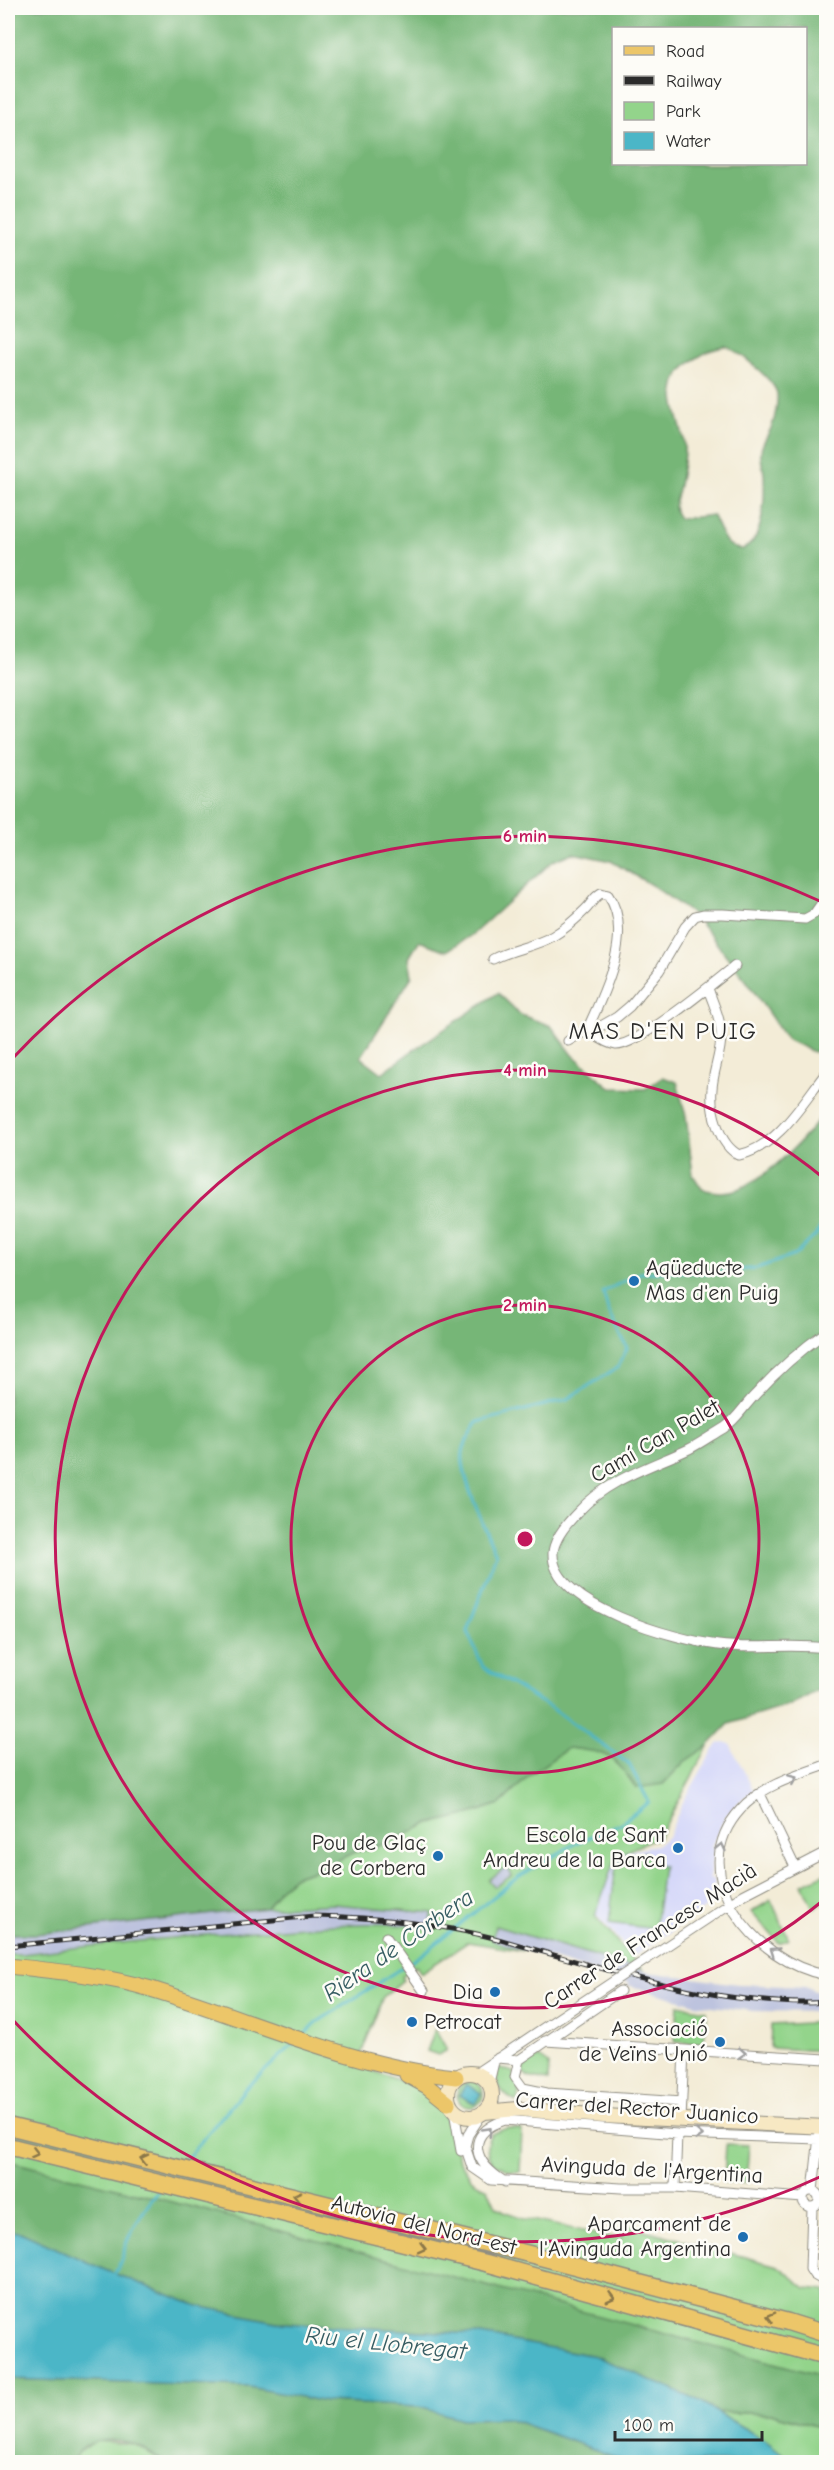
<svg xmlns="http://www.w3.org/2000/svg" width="834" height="2470" viewBox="0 0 834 2470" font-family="'Comic Neue',sans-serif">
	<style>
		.built { fill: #d5d8f9 }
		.industrial { fill: #bdc3de }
		.green { fill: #93d48b; stroke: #5f805b; stroke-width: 1.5; fill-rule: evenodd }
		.forest { fill: #76b677; stroke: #507051; stroke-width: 1.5; fill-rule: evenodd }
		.water { fill: #4bb6c7; stroke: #3b7079; stroke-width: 1.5 }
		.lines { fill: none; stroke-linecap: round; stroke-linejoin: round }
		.stream { stroke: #4bb6c7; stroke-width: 3 }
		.minor-casing { stroke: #8f8c81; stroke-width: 11 }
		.secondary-casing { stroke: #8f8c81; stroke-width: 16 }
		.primary-casing { stroke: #8f8c81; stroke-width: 17 }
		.motorway-casing { stroke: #8f8c81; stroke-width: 19 }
		.minor { stroke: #fff; stroke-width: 9 }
		.secondary { stroke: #f7e8c3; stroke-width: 14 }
		.primary { stroke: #ecc669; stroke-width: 15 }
		.motorway { stroke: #ecc669; stroke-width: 16 }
		.rail-casing { stroke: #2b2b2b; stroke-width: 5 }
		.rail { stroke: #fdfcf7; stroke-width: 3; stroke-dasharray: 9; stroke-linecap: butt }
		.minor-bridge-casing { stroke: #8f8c81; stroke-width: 11; stroke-linecap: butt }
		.minor-bridge { stroke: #fff; stroke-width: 9 }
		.oneway { stroke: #a0a0a0 }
		.oneway2 { stroke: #8c784a }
		.ring { fill: none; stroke: #c2185b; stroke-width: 3 }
		.poi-dot { fill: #1f6fb2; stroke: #fdfcf7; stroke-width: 2 }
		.labels { text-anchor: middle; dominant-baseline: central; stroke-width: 5; stroke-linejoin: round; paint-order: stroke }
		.poi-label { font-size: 22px; fill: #2b2b2b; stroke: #fdfcf7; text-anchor: end }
		.street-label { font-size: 22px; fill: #2b2b2b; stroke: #fdfcf7 }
		.neighbourhood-label { font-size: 24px; letter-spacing: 1.5px; fill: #2b2b2b; stroke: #fdfcf7 }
		.water-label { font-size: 24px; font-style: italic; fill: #365c62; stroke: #fdfcf7 }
		.centre { fill: #c2185b; stroke: #fdfcf7; stroke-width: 3 }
		.ring-label { font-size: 18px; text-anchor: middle; font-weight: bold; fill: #c2185b; stroke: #fdfcf7; stroke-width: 5; stroke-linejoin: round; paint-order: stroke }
	</style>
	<rect width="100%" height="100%" fill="#fdfcf7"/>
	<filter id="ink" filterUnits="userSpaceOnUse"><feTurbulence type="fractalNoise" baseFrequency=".0167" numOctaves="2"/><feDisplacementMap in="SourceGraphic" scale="12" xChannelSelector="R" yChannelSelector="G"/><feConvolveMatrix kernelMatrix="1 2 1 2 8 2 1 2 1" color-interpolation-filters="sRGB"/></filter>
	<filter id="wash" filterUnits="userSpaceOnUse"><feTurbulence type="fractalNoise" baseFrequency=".008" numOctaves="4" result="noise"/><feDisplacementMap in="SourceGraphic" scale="24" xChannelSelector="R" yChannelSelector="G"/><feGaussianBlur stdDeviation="1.35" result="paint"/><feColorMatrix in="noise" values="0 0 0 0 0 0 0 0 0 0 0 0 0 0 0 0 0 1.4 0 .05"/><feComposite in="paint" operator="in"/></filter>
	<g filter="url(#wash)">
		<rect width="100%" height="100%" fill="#f3ecd7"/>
		<path class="built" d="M724 1742 730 1744 754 1791 742 1799 725 1817 711 1847 714 1849 709 1879 714 1880 716 1898 709 1906 634 1956 596 1915 616 1855 656 1845 668 1837 682 1804 709 1757 719 1743Z"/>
		<path class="industrial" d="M507 1866 513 1875 495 1888 489 1880Z
			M334 1904 433 1913 428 1929 356 1924 318 1926 150 1939 22 1954H8V1934H36L266 1908Z
			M495 1926 647 1972 738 1984 807 1987 819 1993 826 1992V2012L754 2011 695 2004 627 1985 630 1983 492 1940Z"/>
		<path class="green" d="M709 1745 659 1837 616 1856 595 1916 642 1970 495 1926 492 1940 524 1951 468 1942 421 1973 416 1966 402 1976 403 1980 383 1997 357 2065 423 2089 440 2109 449 2126 459 2160 472 2180 488 2189 496 2206 504 2211 527 2219 620 2239 626 2225 778 2266 806 2288 826 2290V2377L8 2161V1954H22C104 1944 186 1936 268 1930 320 1926 376 1919 428 1929L433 1913 334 1904 266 1908 278 1890 295 1876 324 1867 352 1853 388 1843 428 1824 467 1815 500 1804 531 1774 568 1748 598 1751 663 1784 684 1762ZM507 1866 512 1875 495 1887 489 1880Z
			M645 1852 652 1865 663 1866 655 1929 609 1923 615 1872 618 1863Z
			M826 1873V1902L813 1908 802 1884Z
			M771 1900 789 1939 779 1943 751 1912Z
			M678 2005 706 2010 704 2044 675 2042Z
			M826 2022V2051L770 2048 771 2025Z
			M435 2029 446 2048V2051L438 2055 427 2051Z
			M539 2057 549 2064 548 2081 528 2077 522 2071 524 2066Z
			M498 2067 513 2072 520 2088 517 2102C503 2096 492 2082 498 2067Z
			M457 2094a13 13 0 1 1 26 0a13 13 0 1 1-26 0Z
			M507 2128 522 2130 520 2172 511 2171 492 2163C486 2153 485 2144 491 2134Z
			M726 2144 749 2145 746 2183 724 2182Z
			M717 2412 774 2414 826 2429V2462H793L766 2441Z
			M95 2441 134 2444 165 2462H74L77 2454Z"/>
		<path class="forest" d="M8 8H826V1050L813 1052 786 1039 748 983 695 916 653 886 611 861 573 853 553 861 473 934 447 951 419 941 409 958 412 976 361 1057 382 1073 409 1053 498 993 521 1015 551 1026 573 1055 611 1088 645 1089 663 1077 677 1082 686 1116 693 1175 702 1189C714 1192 725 1194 738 1189 771 1176 807 1137 826 1109V1686L793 1704 729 1724 709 1745 684 1762 663 1784 636 1788C614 1755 608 1752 568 1748L531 1774 500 1804 467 1815 428 1824 388 1843 352 1853 324 1867 295 1876 278 1890 266 1908 36 1934H8ZM614 28H806V164H614ZM725 347C736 348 776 382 777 394 778 402 775 418 772 426 769 434 762 442 761 451 760 459 763 466 764 474 765 495 765 540 743 549 723 550 720 528 712 515L680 519C669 508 677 498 679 485 682 471 685 457 684 444 682 422 666 396 679 375 688 361 708 349 725 347Z
			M8 2161 200 2209 826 2377V2429L774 2414 717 2412 694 2399 595 2356 475 2334 282 2323 198 2306 105 2270 20 2232 8 2231Z
			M8 2379 249 2387 326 2402 419 2407 462 2419 507 2418 629 2462H165C155 2457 147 2450 136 2445 116 2437 81 2437 74 2462H8Z"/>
		<path class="water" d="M466 2084 481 2093 475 2104 459 2095Z
			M8 2231 20 2232 105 2270 198 2306 282 2323 475 2334 595 2356 694 2399 766 2441 793 2462H629L507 2418 462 2419 419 2407 326 2402 249 2387 8 2379Z"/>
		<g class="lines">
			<path class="stream" d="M304 2035 316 2023 423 1954 518 1877 576 1843 620 1824 649 1802 629 1764 553 1709 483 1667 467 1631 496 1554C486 1532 459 1474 463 1452 464 1442 473 1431 478 1422L568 1399 618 1367 627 1348 608 1310 603 1292 640 1273 672 1271 715 1273 757 1268 795 1255 815 1236 826 1219
				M183 2163 245 2089 295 2043
				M113 2276C122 2264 123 2250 129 2237 137 2219 149 2203 161 2188"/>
		</g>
	</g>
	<g filter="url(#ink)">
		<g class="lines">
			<g class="minor-casing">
				<path id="minor" d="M493 959C512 949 534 947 553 936 565 929 576 919 586 909 592 903 593 898 601 893L608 895C635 933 604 992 587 1030
					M708 988C712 1002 721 1018 721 1033 722 1052 713 1070 712 1089 710 1110 719 1145 739 1155 778 1147 803 1102 826 1073
					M587 1030C595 1035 606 1044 616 1045 638 1046 715 982 735 966
					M568 1041 587 1030 603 1025 617 1017 630 1006 659 971 685 927 695 916 703 914H723L805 919 814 914 826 897
					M826 1332C802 1349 775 1373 755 1395 744 1406 737 1419 724 1428 712 1435 701 1443 689 1449 651 1467 608 1479 579 1511 569 1521 554 1538 553 1553 551 1606 677 1640 718 1645 754 1650 790 1643 826 1648
					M826 1765C798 1775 761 1786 741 1809 681 1874 756 1963 826 1975
					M760 1794 795 1867
					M386 1937 424 1991
					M635 1967 743 1895 826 1852
					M545 2041 826 2059
					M498 2058 519 2060 620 1991
					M519 2060 515 2077 523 2088 547 2093 682 2102
					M476 2073 614 1981
					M489 2083 494 2062
					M454 2111 461 2151
					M482 2114 468 2135 465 2146 472 2167 491 2180 621 2188H675L803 2198
					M681 2120 684 2050
					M505 2182C474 2163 463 2134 505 2120L677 2134 818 2139
					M675 2188 677 2134
					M803 2199a8 8 0 1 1 16 0a8 8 0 1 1-16 0Z
					M813 2191 819 2136
					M812 2208 810 2269 814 2275 826 2282"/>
			</g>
			<g class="secondary-casing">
				<path id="secondary" d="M448 2095a22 22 0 1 1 44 0a22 22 0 1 1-44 0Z
					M485 2112 518 2109 604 2116 826 2127"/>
			</g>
			<g class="primary-casing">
				<path id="primary" d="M8 1966C56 1971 104 1975 151 1989 250 2019 354 2067 456 2077
					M407 2075 427 2086 448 2103"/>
			</g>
			<g class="motorway-casing">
				<path id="motorway" d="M8 2126 529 2254 788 2322 826 2334
					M8 2146 486 2263 826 2357"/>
			</g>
			<use href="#minor" class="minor"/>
			<use href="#secondary" class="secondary"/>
			<use href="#primary" class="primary"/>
			<use href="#motorway" class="motorway"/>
			<g class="rail-casing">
				<path id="rail" d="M8 1946 314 1916C375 1917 434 1923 494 1938 570 1959 644 1983 723 1996 757 2001 792 2005 826 2002"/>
			</g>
			<use href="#rail" class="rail"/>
			<g class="minor-bridge-casing">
				<path id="minor-bridge" d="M614 1981 635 1967"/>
			</g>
			<use href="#minor-bridge" class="minor-bridge"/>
		</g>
		<defs><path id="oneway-chevron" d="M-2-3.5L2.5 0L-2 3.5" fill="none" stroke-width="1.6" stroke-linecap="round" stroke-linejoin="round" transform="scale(1.5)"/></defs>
		<g class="oneway">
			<use href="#oneway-chevron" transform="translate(793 1779) rotate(-23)"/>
			<use href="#oneway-chevron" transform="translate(721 1847) rotate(-77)"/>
			<use href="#oneway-chevron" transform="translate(774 1951) rotate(-146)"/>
			<use href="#oneway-chevron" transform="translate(742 2053) rotate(4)"/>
			<use href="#oneway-chevron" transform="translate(488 2131) rotate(-46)"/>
			<use href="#oneway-chevron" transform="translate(699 2135) rotate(3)"/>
		</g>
		<g class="oneway2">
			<use href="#oneway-chevron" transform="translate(35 2153) rotate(14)"/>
			<use href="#oneway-chevron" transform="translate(144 2159) rotate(-166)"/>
			<use href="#oneway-chevron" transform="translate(297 2196) rotate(-166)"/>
			<use href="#oneway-chevron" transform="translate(422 2248) rotate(14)"/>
			<use href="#oneway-chevron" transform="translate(611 2297) rotate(15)"/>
			<use href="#oneway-chevron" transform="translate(771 2317) rotate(-165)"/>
		</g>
	</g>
	<g class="ring">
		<circle cx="525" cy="1539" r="234"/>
		<path d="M826 1898A469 469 0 1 1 826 1180"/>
		<path d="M822 2176A703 703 0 0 1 11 2018M11 1060A703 703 0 0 1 822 902"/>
	</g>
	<g class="poi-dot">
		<circle cx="634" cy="1281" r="6"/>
		<circle cx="678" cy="1848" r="6"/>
		<circle cx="438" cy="1856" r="6"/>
		<circle cx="495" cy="1992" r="6"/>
		<circle cx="412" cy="2022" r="6"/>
		<circle cx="720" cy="2042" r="6"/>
		<circle cx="743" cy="2237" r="6"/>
	</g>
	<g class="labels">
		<g class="poi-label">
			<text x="646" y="1268" text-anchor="start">Aqüeducte<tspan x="646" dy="25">Mas d'en Puig</tspan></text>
			<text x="666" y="1835">Escola de Sant<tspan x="666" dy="25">Andreu de la Barca</tspan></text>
			<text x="426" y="1843">Pou de Glaç<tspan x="426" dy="25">de Corbera</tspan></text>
			<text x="483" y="1992">Dia</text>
			<text x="424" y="2022" text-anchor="start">Petrocat</text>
			<text x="708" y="2029">Associació<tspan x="708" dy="25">de Veïns Unió</tspan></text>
			<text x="731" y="2224">Aparcament de<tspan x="731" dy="25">l'Avinguda Argentina</tspan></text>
		</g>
		<g class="street-label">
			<text transform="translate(655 1441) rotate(-30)">Camí Can Palet</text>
			<text transform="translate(650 1936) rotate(-33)">Carrer de Francesc Macià</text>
			<text transform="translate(637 2108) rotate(4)">Carrer del Rector Juanico</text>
			<text transform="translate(652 2170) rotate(3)">Avinguda de l'Argentina</text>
			<text transform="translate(424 2225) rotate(14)">Autovia del Nord-est</text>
		</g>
		<g class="neighbourhood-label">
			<text x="663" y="1031">MAS D'EN PUIG</text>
		</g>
		<g class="water-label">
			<text transform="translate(398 1945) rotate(-35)">Riera de Corbera</text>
			<text transform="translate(386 2343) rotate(6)">Riu el Llobregat</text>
		</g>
	</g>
	<circle cx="525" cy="1539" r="9" class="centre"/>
	<g class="ring-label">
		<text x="525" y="842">6 min</text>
		<text x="525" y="1076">4 min</text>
		<text x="525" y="1311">2 min</text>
	</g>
	<rect width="834" height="2470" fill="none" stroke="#fdfcf7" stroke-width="30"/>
	<rect x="612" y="27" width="195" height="138" fill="#fdfcf7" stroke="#a9a8a5" stroke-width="1.5"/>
	<rect x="624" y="46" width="30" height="9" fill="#ecc669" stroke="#a9a8a5" stroke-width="1.5"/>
	<text x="666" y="57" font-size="18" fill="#2b2b2b">Road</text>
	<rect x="624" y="76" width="30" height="9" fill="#2b2b2b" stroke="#a9a8a5" stroke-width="1.5"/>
	<text x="666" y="87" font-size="18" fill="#2b2b2b">Railway</text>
	<rect x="624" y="102" width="30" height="18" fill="#93d48b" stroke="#a9a8a5" stroke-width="1.5"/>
	<text x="666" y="117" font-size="18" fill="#2b2b2b">Park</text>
	<rect x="624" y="132" width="30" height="18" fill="#4bb6c7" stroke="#a9a8a5" stroke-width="1.5"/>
	<text x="666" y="147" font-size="18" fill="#2b2b2b">Water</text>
	<path d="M615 2431v9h147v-9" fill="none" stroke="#2b2b2b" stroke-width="3"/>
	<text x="624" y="2431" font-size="18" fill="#2b2b2b" stroke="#fdfcf7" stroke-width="4.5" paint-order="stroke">100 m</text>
</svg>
